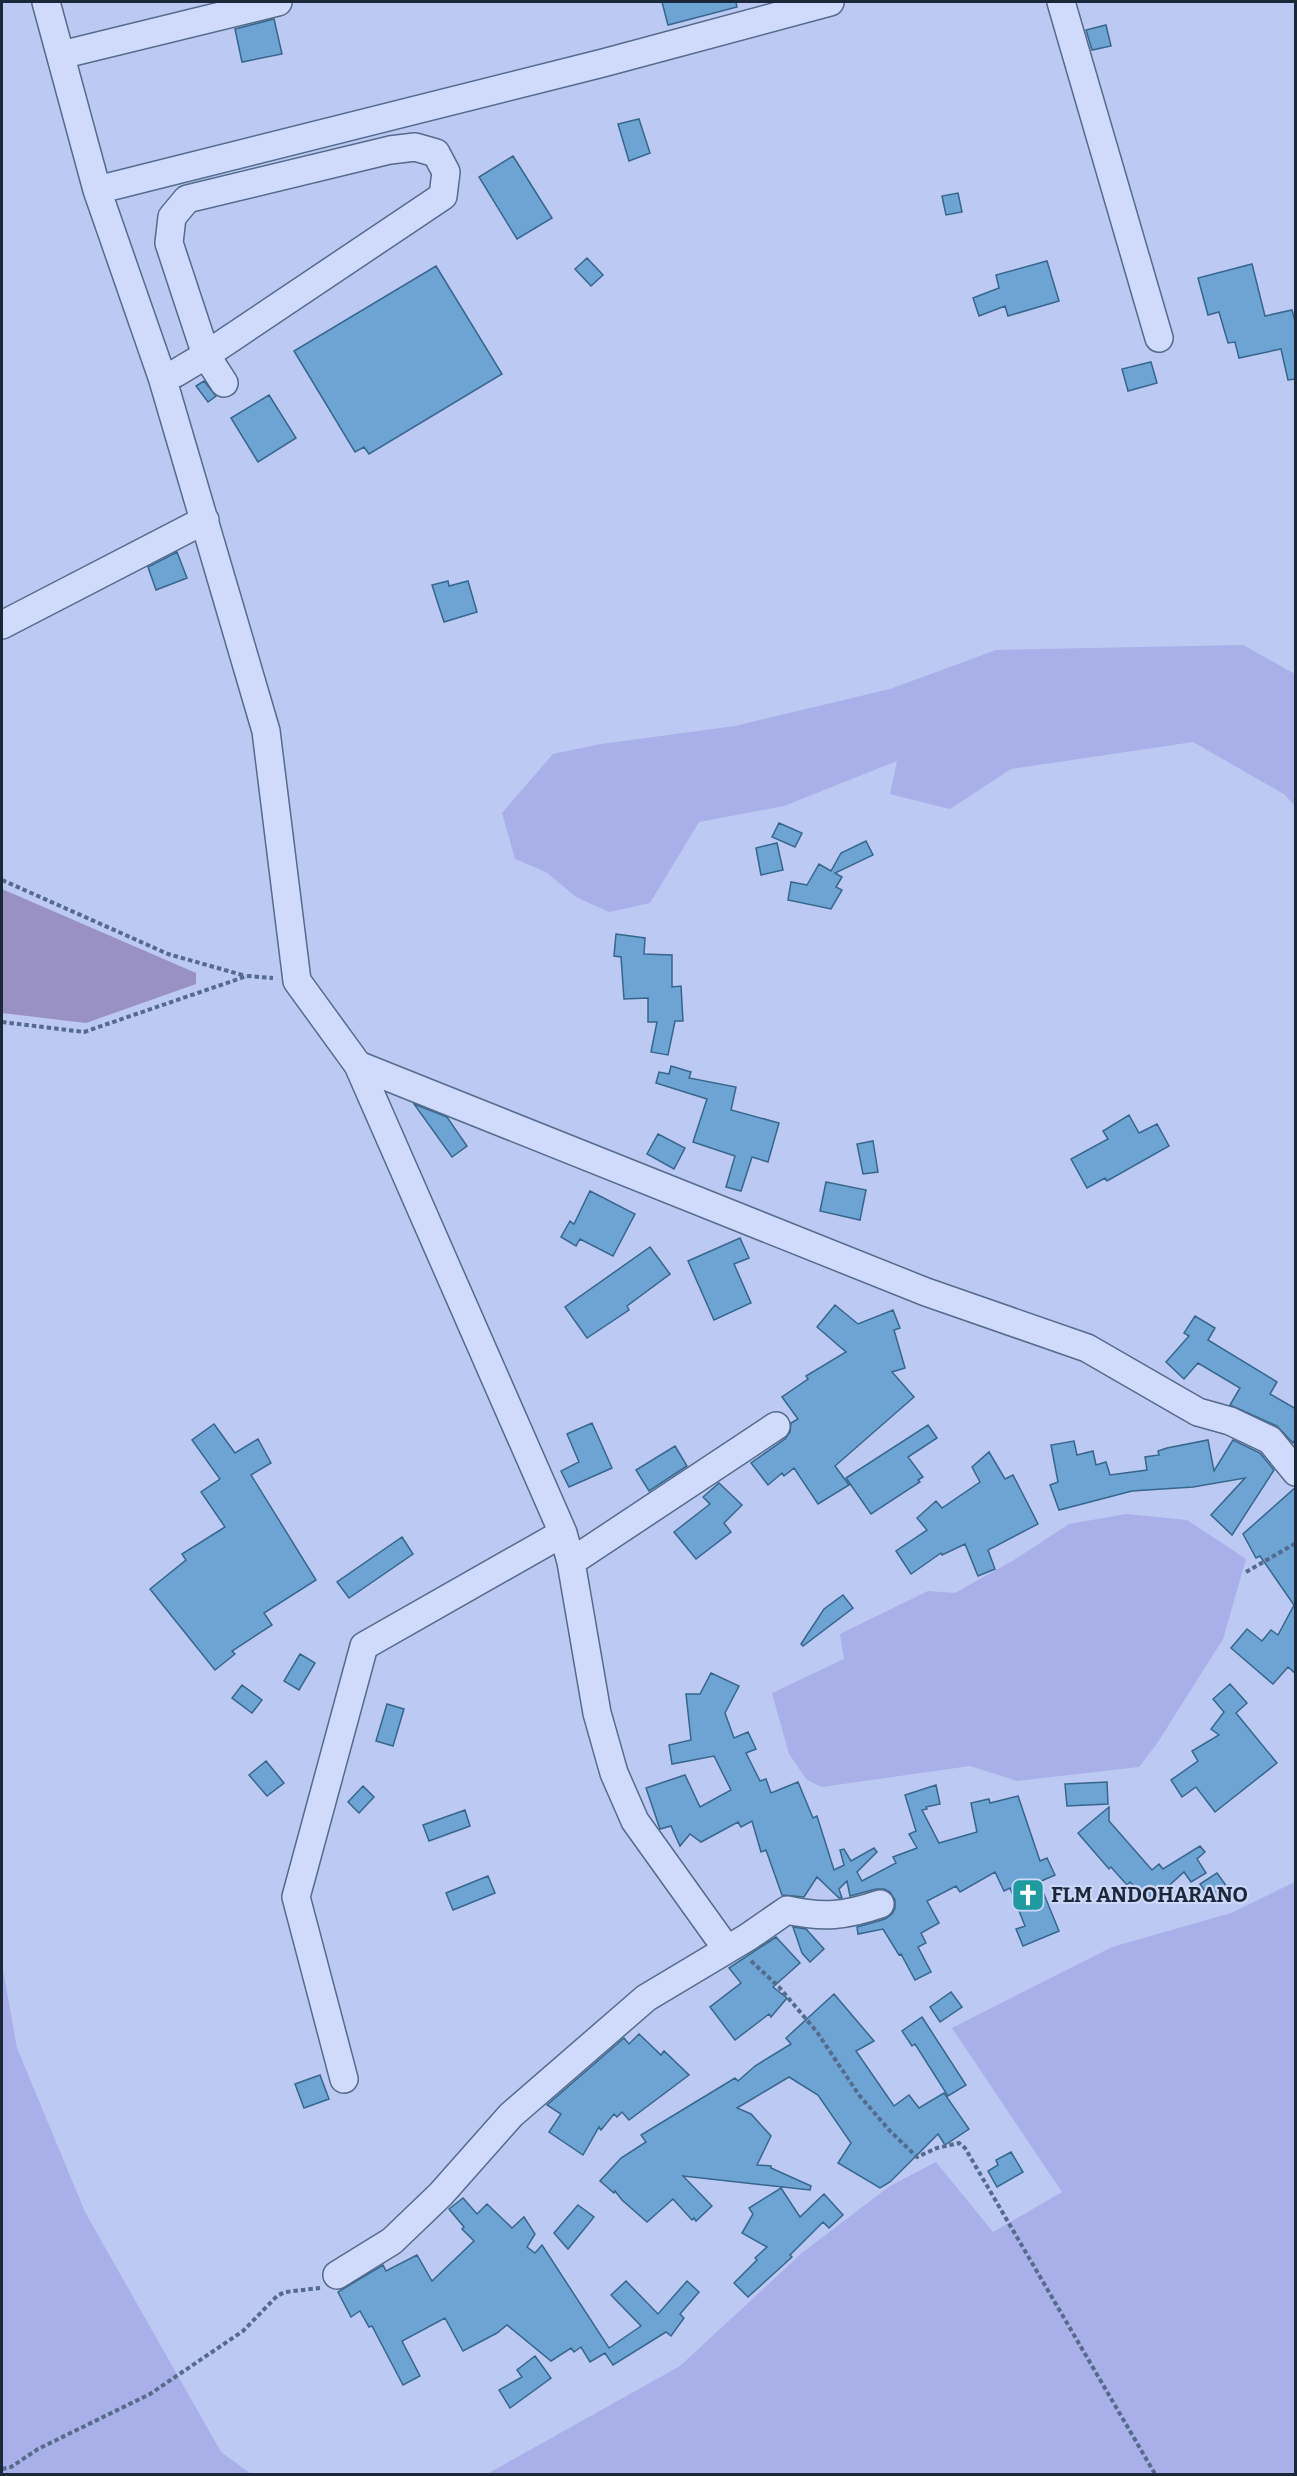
<svg xmlns="http://www.w3.org/2000/svg" width="1297" height="2476" viewBox="0 0 1297 2476" font-family="Bitter,serif">
	<style>
		.farmland { fill: #a9afe8 }
		.cemetery { fill: #9990c4 }
		.building { fill: #6ea4d4; stroke: #37668d; stroke-width: 1.5 }
		.lines { fill: none; stroke-linecap: round; stroke-linejoin: round }
		.minor-casing { stroke: #546b8b; stroke-width: 30 }
		.path { stroke: #546b8b; stroke-width: 4; stroke-dasharray: 4.5 3; stroke-linecap: butt }
		.minor { stroke: #d0dbfc; stroke-width: 27 }
		.labels { text-anchor: middle; dominant-baseline: central; stroke-width: 4.5; stroke-linejoin: round; paint-order: stroke }
		.poi-label { font-size: 21px; font-weight: bold; fill: #1a2839; stroke: #ccd7f9; text-anchor: start }
	</style>
	<rect width="100%" height="100%" fill="#bcc9f2"/>
	<path class="farmland" d="M1243 645 1295 674V806L1284 794 1193 742 1011 769 950 809 890 794 897 761 784 806 699 822 650 903 609 912 576 897 546 872 515 859 502 813 553 754 601 744 735 726 890 689 996 650Z
		M1126 1514 1187 1520 1246 1559 1223 1639 1158 1742 1139 1767 1017 1781 970 1766 822 1787 807 1780 789 1754 772 1693 844 1659 840 1634 928 1591 955 1593 1014 1560 1069 1524Z
		M1295 1882V2474H487L680 2366 803 2252 890 2186 936 2162 993 2232 1062 2192 952 2028 1112 1947 1231 1913Z
		M2 1964 17 2048 85 2212 221 2452 251 2474H2Z"/>
	<path class="cemetery" d="M2 889 196 973V984L86 1023 2 1013Z"/>
	<path class="building" d="M662 2H736L737 7 668 25Z
		M274 19 282 54 242 62 235 29Z
		M1106 25 1111 46 1092 50 1086 30Z
		M639 119 650 153 629 161 618 124Z
		M513 156 552 218 517 239 479 177Z
		M958 193 962 212 946 215 942 196Z
		M587 258 603 275 591 286 575 269Z
		M1047 261 1059 301 1008 316 1005 306 979 316 973 298 999 288 996 275Z
		M1252 264 1265 316 1292 310 1296 325V379L1288 380 1281 349 1239 358 1235 342 1228 343 1219 312 1208 315 1198 278Z
		M436 266 502 374 369 454 364 447 355 452 294 351Z
		M1151 362 1157 383 1128 391 1122 369Z
		M204 381 216 396 208 402 196 386Z
		M269 395 296 438 258 462 231 418Z
		M177 552 187 578 156 590 148 567Z
		M448 581 449 586 468 581 477 612 444 622 432 585Z
		M779 823 802 833 795 847 772 837Z
		M866 841 873 855 835 873 842 877 836 887 842 890 831 909 788 900 791 882 807 885 819 864 831 871 841 853Z
		M777 843 783 870 761 875 756 848Z
		M616 934 645 938 644 954 672 955V987L681 986 683 1021H675L668 1055 651 1052 657 1022H648V998L624 999 621 957 614 956Z
		M671 1066 691 1072 689 1078 736 1087 731 1110 779 1123 768 1162 752 1157 741 1191 726 1187 735 1156 693 1142 707 1099 656 1083 659 1072 669 1074Z
		M414 1104 447 1117 467 1146 452 1157Z
		M1129 1115 1139 1133 1157 1124 1169 1146 1107 1181 1105 1178 1087 1188 1071 1159 1108 1139 1103 1131Z
		M658 1134 685 1148 674 1169 647 1154Z
		M873 1141 878 1172 863 1174 857 1144Z
		M826 1182 866 1190 860 1220 820 1211Z
		M590 1191 635 1214 613 1256 580 1239 576 1246 561 1237 570 1221 574 1224Z
		M740 1238 749 1258 734 1264 751 1303 714 1320 688 1261Z
		M650 1247 670 1274 627 1306 629 1310 587 1338 565 1307Z
		M835 1305 858 1324 893 1310 900 1328 894 1330 905 1368 892 1372 914 1397 835 1466 849 1485 818 1504 794 1468 784 1476 782 1473 768 1485 751 1463 785 1439 790 1432 791 1423 798 1419 782 1397 808 1379 806 1376 846 1352 817 1327Z
		M1195 1316 1215 1328 1208 1340 1277 1382 1270 1394 1296 1409V1438L1293 1443 1277 1426 1230 1405 1240 1388 1198 1363 1184 1379 1166 1362 1189 1336 1184 1333Z
		M592 1423 612 1468 569 1487 561 1471 579 1462 567 1434Z
		M214 1424 235 1453 258 1439 271 1463 251 1475 316 1580 264 1613 272 1625 232 1651 235 1654 215 1670 150 1589 186 1560 182 1554 225 1527 201 1492 220 1479 192 1440Z
		M928 1425 937 1438 908 1457 923 1477 918 1480 920 1482 871 1514 846 1478Z
		M1208 1440 1214 1471 1233 1440 1260 1453 1274 1470 1232 1535 1211 1515 1245 1478 1193 1487 1132 1491 1059 1510 1050 1485 1058 1482 1051 1445 1074 1441 1077 1455 1093 1451 1096 1465 1106 1462 1110 1475 1147 1470 1145 1457 1159 1455 1158 1451 1167 1448Z
		M675 1446 687 1466 649 1491 636 1470Z
		M989 1452 1005 1479 1013 1475 1038 1524 988 1550 995 1569 978 1576 965 1544 942 1555 941 1553 911 1574 896 1551 927 1530 917 1518 936 1501 942 1508 980 1482 972 1467Z
		M719 1483 742 1505 724 1523 731 1532 696 1559 674 1532 710 1504 703 1497Z
		M1296 1487V1674L1288 1667 1273 1684 1231 1648 1247 1629 1262 1641 1271 1630 1278 1635 1294 1605 1260 1556 1256 1558 1243 1534Z
		M402 1537 413 1554 349 1598 337 1582Z
		M843 1595 853 1608 803 1646 801 1644 824 1609Z
		M300 1654 315 1663 299 1690 284 1681Z
		M711 1673 739 1686 725 1713 734 1738 748 1732 756 1749 746 1753 760 1781 766 1779 771 1793 798 1782 813 1818 817 1816 834 1870 844 1865 840 1850 844 1849 851 1861 874 1848 877 1852 857 1872 862 1881 896 1863 893 1857 917 1848 909 1834 916 1831 905 1795 936 1785 940 1804 926 1807 927 1809 922 1810 939 1843 977 1832 971 1803 989 1799 990 1803 1018 1796 1040 1861 1047 1858 1055 1875 1039 1882 1059 1931 1023 1946 1016 1929 1025 1926 1010 1888 1004 1891 995 1872 960 1892 956 1886 927 1901 939 1923 921 1933 926 1943 918 1947 931 1972 915 1980 901 1954 899 1955 883 1929 858 1934 857 1927 885 1919 892 1914 895 1908V1900L890 1892 884 1889H876L850 1896 847 1881 839 1889 842 1898H839L817 1877 804 1897 782 1895 766 1850 761 1852 752 1821 741 1827 738 1822 701 1842 690 1834 680 1846 671 1826 660 1829 646 1788 685 1775 700 1807 731 1790 714 1756 672 1764 669 1745 691 1740 686 1694H700Z
		M1230 1684 1247 1703 1236 1713 1277 1763 1215 1812 1196 1787 1182 1797 1171 1780 1198 1761 1192 1751 1219 1735 1211 1729 1224 1712 1213 1699Z
		M242 1685 262 1700 252 1713 232 1698Z
		M387 1704 404 1709 393 1746 376 1741Z
		M266 1761 284 1783 267 1796 249 1775Z
		M1107 1782 1108 1804 1067 1806 1065 1784Z
		M363 1786 374 1797 359 1813 348 1802Z
		M1109 1807V1821L1152 1870 1159 1864 1163 1869 1200 1846 1205 1852 1197 1859 1206 1873 1191 1882 1184 1872 1163 1891 1160 1888 1148 1900 1130 1882 1127 1885 1111 1867 1109 1869 1078 1833Z
		M465 1810 470 1826 429 1841 423 1825Z
		M1217 1873 1230 1891 1213 1903 1200 1884Z
		M488 1876 495 1893 453 1910 446 1893Z
		M793 1927 806 1929 824 1949 810 1962 802 1953Z
		M776 1937 800 1963 773 1987 787 1998 771 2017 769 2014 735 2040 710 2007 741 1983 729 1968Z
		M951 1992 962 2007 940 2022 930 2007Z
		M834 1994 874 2041 856 2051 894 2106 909 2095 919 2108 944 2093 969 2129 945 2145 938 2134 890 2182 880 2188 838 2163 851 2143 818 2095 789 2077 737 2108 751 2114 771 2136 757 2165 771 2166V2168L811 2186 810 2190 683 2176 712 2206 696 2221 694 2218 692 2220 673 2199 647 2222 622 2200 615 2191 614 2193 600 2181 621 2158 646 2142 641 2135 735 2078 738 2081 755 2066 791 2044 786 2038Z
		M922 2017 966 2085 948 2096 915 2044 912 2046 902 2031Z
		M639 2034 661 2055 664 2051 689 2075 629 2120 622 2112 617 2117 614 2114 601 2130 599 2127 583 2155 549 2132 561 2114 547 2105 624 2038 629 2044Z
		M320 2075 329 2099 304 2108 295 2084Z
		M1011 2152 1023 2172 997 2187 988 2171 998 2165 996 2160Z
		M781 2188 800 2217 824 2194 843 2215 829 2228 823 2222 790 2255 792 2257 748 2297 734 2283 757 2260 755 2258 767 2247 742 2233 753 2214 749 2208Z
		M463 2198 477 2214 487 2204 512 2228 524 2217 535 2234 527 2247 535 2253 542 2245 609 2348 641 2326 611 2295 626 2281 658 2314 687 2281 699 2292 680 2314 684 2318 671 2336 666 2332 613 2365 605 2353 590 2362 581 2347 574 2352 571 2348 551 2361 507 2325 497 2333 463 2351 445 2318 402 2341 420 2376 403 2385 372 2326 369 2327 360 2311 351 2317 338 2292 383 2265 386 2271 417 2255 432 2281 474 2241 462 2229 464 2227 449 2209Z
		M578 2205 594 2217 568 2249 554 2233Z
		M535 2356 551 2378 510 2408 499 2390 522 2377 517 2370Z"/>
	<g class="lines">
		<g class="minor-casing">
			<path id="minor" d="M46 2 97 190 162 377 266 731 297 981 358 1065 563 1533 571 1562 597 1713 614 1773 635 1821 726 1948
				M1061 2 1159 338
				M61 55 278 2
				M97 190 603 63 830 2
				M162 377 176 373 206 355 443 196 446 172 436 153 415 147 390 150 187 199 172 217 169 243 206 355 224 383
				M2 625 205 520
				M358 1065 926 1292 1087 1348 1198 1412 1230 1421 1270 1440 1296 1472
				M571 1562 776 1426
				M344 2079 296 1897 364 1646 563 1533
				M337 2275 392 2241 441 2194 511 2115 646 1998 748 1937 787 1910C823 1918 845 1916 880 1904"/>
		</g>
		<path class="path" d="M2 880 168 954 246 976
			M2 1022 84 1032 247 976 273 978
			M1246 1572 1296 1543
			M751 1961 779 1987 817 2032 859 2095 890 2131 917 2157 937 2148 959 2143 965 2148 1155 2474
			M2 2469 11 2467 38 2449 150 2394 243 2331 277 2296 285 2292 320 2288"/>
		<use href="#minor" class="minor"/>
	</g>
	<defs>
		<g id="church-square" transform="scale(1.725)"><rect x="-9" y="-9" width="18" height="18" rx="4" fill="#1e9aa0" stroke="#ccd7f9"/><path d="M-1.2-6h2.4v3.5h3.3v2.4h-3.3V6h-2.4V-.1h-3.3v-2.4h3.3Z" fill="#fff"/></g>
	</defs>
	<g fill-rule="evenodd">
		<use href="#church-square" x="1028" y="1895"/>
	</g>
	<g class="labels">
		<g class="poi-label">
			<text x="1051" y="1895">FLM ANDOHARANO</text>
		</g>
	</g>
	<rect width="1297" height="2476" fill="none" stroke="#1a2839" stroke-width="6"/>
</svg>
